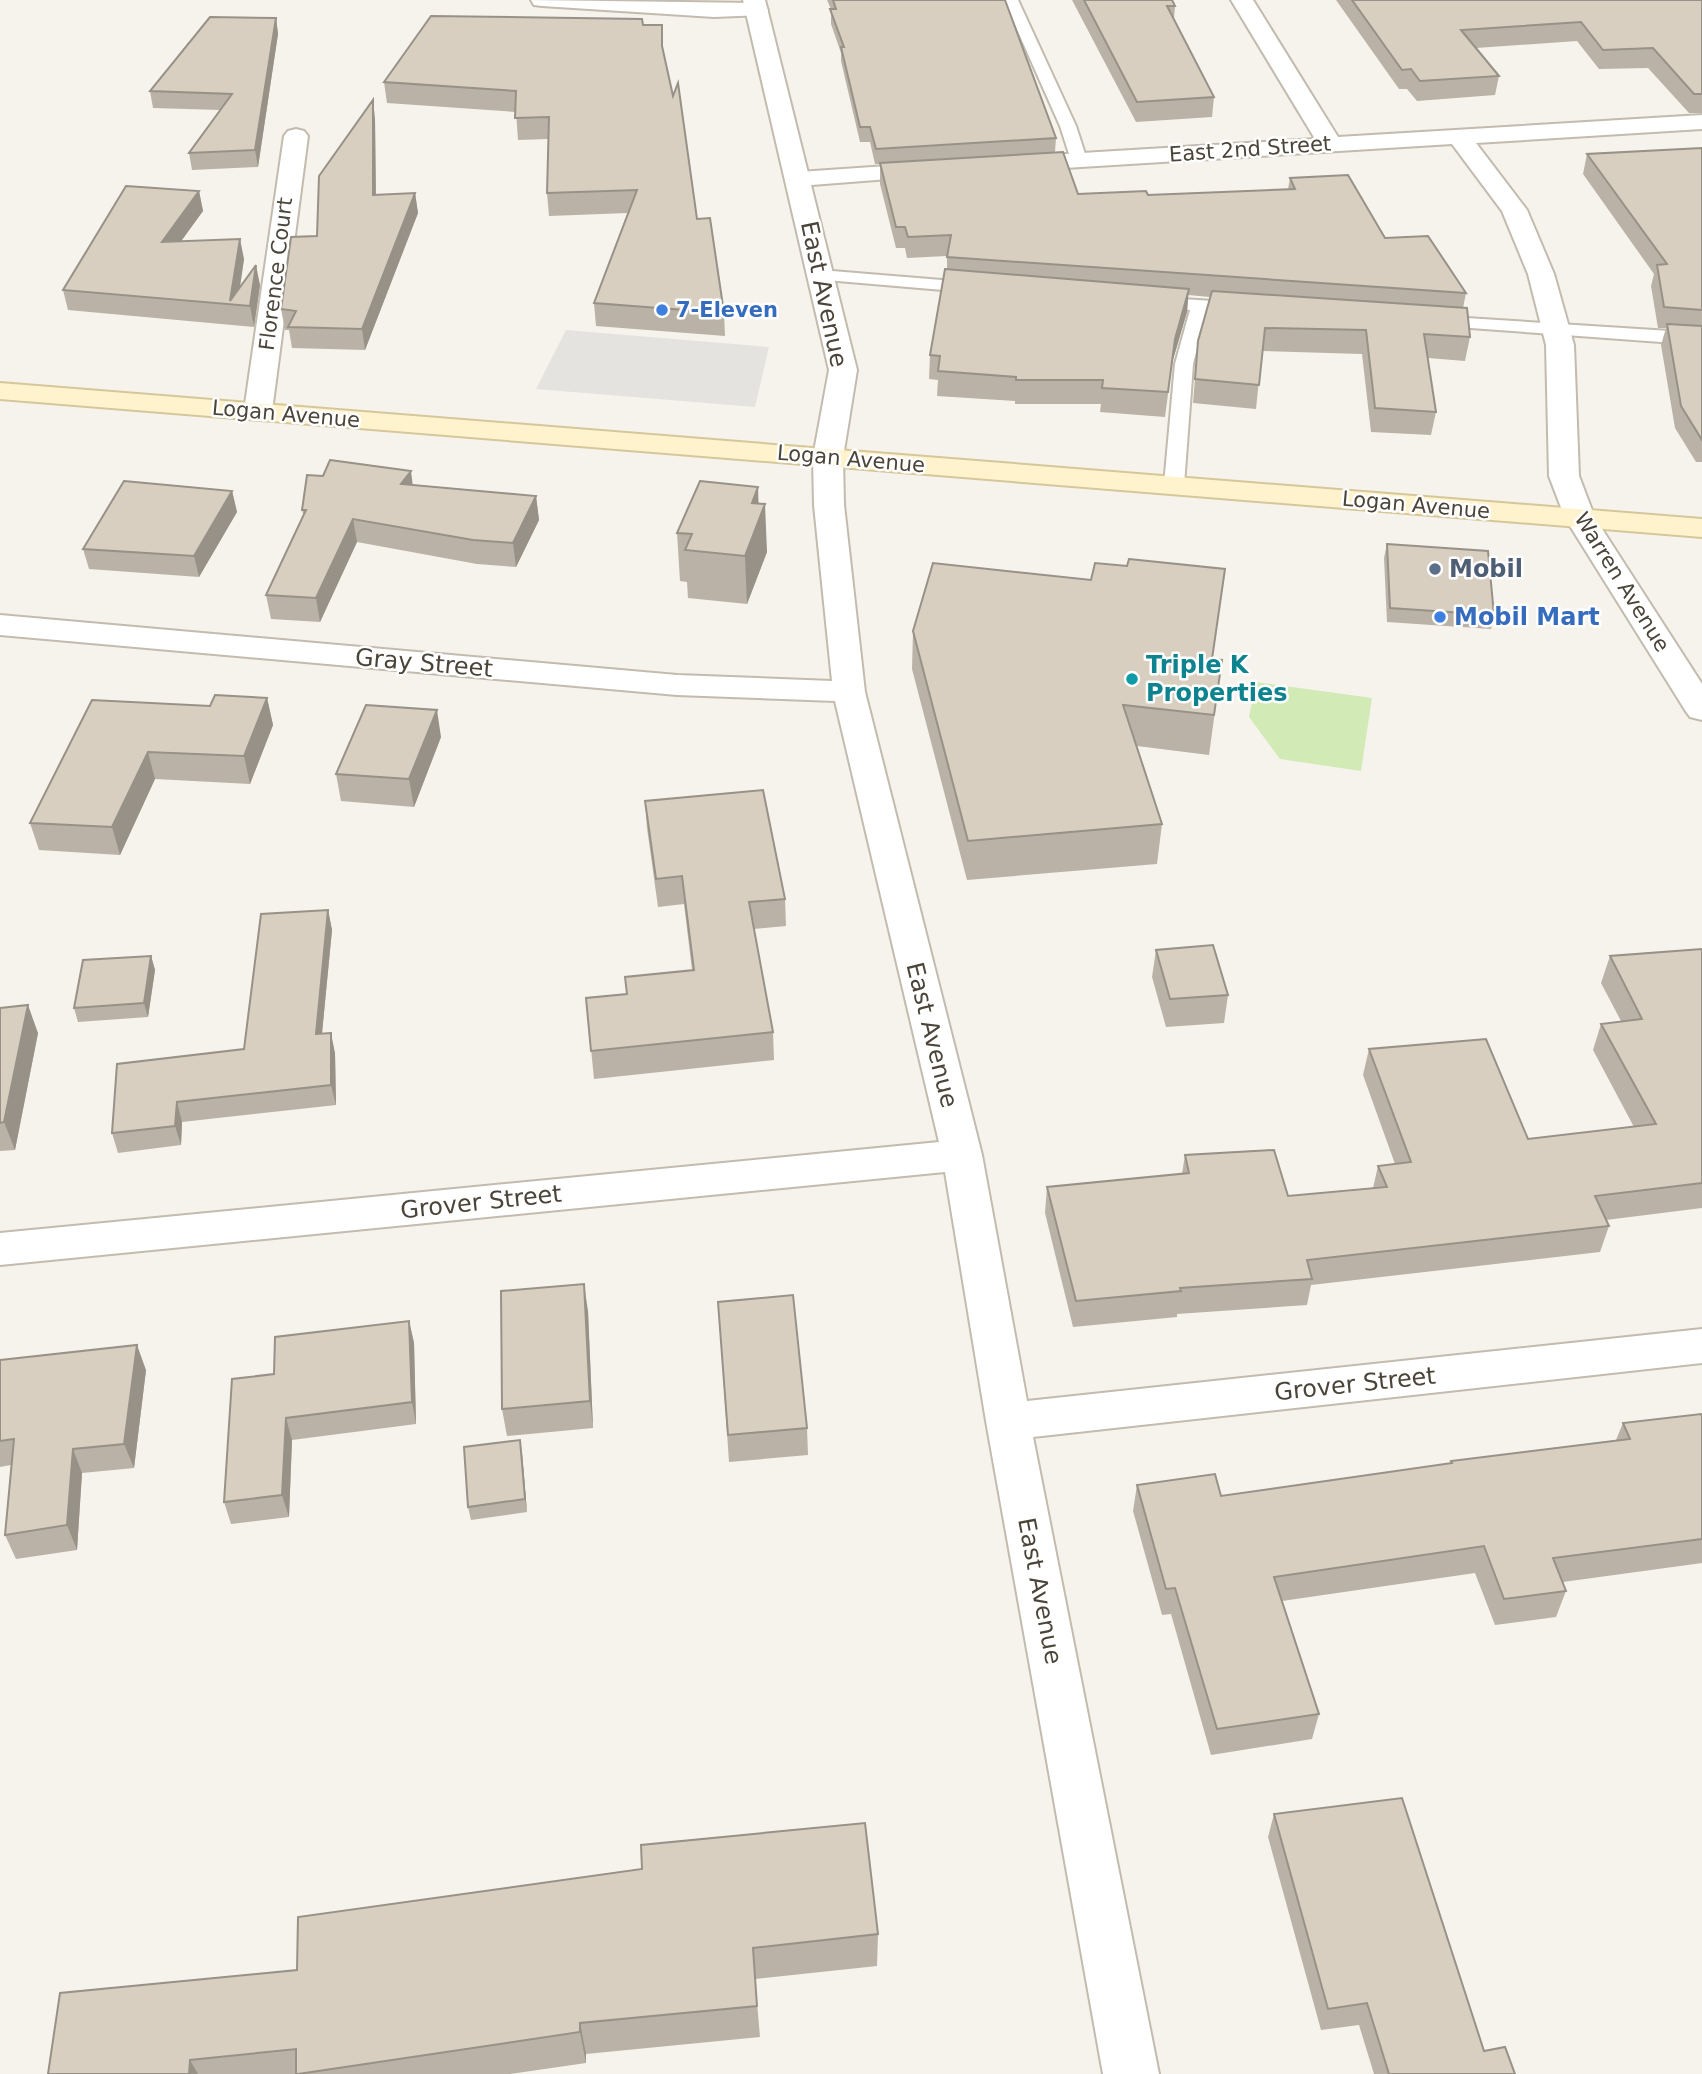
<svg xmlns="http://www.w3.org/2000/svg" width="1702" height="2074" viewBox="0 0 1702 2074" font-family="'DejaVu Sans',sans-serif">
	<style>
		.green { fill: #d2eab5 }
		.parking { fill: #e5e3e0 }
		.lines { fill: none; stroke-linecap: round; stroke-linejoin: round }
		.service-casing { stroke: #c2bbae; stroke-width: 4 }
		.minor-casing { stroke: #c2bbae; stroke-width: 4 }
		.tertiary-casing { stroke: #c2bbae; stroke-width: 4 }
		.secondary-casing { stroke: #d6c79b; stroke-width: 4 }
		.service { fill: #fff; fill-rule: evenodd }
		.minor { fill: #fff; fill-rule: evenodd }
		.tertiary { fill: #fff; fill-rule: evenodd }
		.secondary { fill: #fff3cd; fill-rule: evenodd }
		.wall { fill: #bab2a6 }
		.shaded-wall { fill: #979187 }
		.building { fill: #d8cfc1; stroke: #979187; stroke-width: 2 }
		.shop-dot { fill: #3f7fe0; stroke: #fff; stroke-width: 2.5 }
		.service-dot { fill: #5c6f8a; stroke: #fff; stroke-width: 2.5 }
		.culture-dot { fill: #0f9aa8; stroke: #fff; stroke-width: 2.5 }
		.labels { text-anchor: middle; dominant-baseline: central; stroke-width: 5; stroke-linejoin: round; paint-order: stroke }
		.far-street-label { font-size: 21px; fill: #4b4439; stroke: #fff }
		.far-shop-label { font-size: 21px; font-weight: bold; fill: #366cbe; stroke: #fff; text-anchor: start }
		.street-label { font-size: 24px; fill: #4b4439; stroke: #fff }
		.service-label { font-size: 24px; font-weight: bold; fill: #4e5e75; stroke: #fff; text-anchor: start }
		.shop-label { font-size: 24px; font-weight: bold; fill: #366cbe; stroke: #fff; text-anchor: start }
		.culture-label { font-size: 24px; font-weight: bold; fill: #0d838f; stroke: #fff; text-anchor: start }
	</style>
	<rect width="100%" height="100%" fill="#f6f3ec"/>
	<path class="green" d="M1256 682 1372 698 1361 771 1280 759 1249 717Z"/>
	<path class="parking" d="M566 330 769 347 755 407 536 389Z"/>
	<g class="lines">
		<g class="service-casing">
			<path id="service" d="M1004 0H1018L1076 126 1087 160 1085 164 1079 165 1071 160 1060 126Z
				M820 270 978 283 987 288 978 293 814 279 811 275 814 271Z
				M1152 297 1243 303 1252 308 1243 313 1207 311 1193 364 1184 485 1181 489H1167L1164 485 1175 364 1190 310 1146 306 1143 302 1146 298Z
				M1435 316 1702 333V345L1429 325 1426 321Z"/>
		</g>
		<g class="minor-casing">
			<path id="minor" d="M531 0 757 3 765 5 768 10 765 15 714 17 542 6 534 5Z
				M1231 0H1253L1338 137 1702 115V129L1476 143 1527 210 1554 274 1574 345 1579 476 1595 518 1702 684V720L1690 717 1685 710 1565 518 1549 476 1546 345 1528 274 1502 211 1452 144 1016 171 1007 169 1004 164 1007 159 1016 157 1315 139Z
				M296 129 304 131 308 136 272 411 268 417 258 419 248 417 244 411 284 136 288 131Z
				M931 163 940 165 943 170 940 175 799 186 790 184 787 179 790 174 799 172Z
				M828 448 838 451 843 457 844 505 865 692 982 1155 1027 1401 1702 1329V1363L1033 1437 1159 2074H1103L986 1421 945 1172 0 1265V1233L939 1142 835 701 677 695 0 635V615L677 675 832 681 814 505 813 457 818 451Z"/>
		</g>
		<g class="tertiary-casing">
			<path id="tertiary" d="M743 0H765L857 370 843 457 838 463 828 466 818 463 813 457 829 370Z"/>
		</g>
		<g class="secondary-casing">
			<path id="secondary" d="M0 383 1702 519V537L0 399Z"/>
		</g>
		<use href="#service" class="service"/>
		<use href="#minor" class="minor"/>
		<use href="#tertiary" class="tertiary"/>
		<use href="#secondary" class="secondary"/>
	</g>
	<path class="wall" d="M827 0H1005L1056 138 1055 152 1078 194 1148 195 1288 189 1290 178 1385 238 1466 293 1463 308 1470 337 1465 361 1428 358 1436 412 1431 435 1371 432 1362 354 1262 351 1256 409 1193 403 1198 341 1210 297 1188 295 1187 312 1172 363 1165 417 1100 412 1101 404H1015V401L937 396 938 380 929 379 930 355 947 269V256L907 258 905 248H896L880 184V164H875L870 142H860L841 61V53L831 24V9Z
		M1072 0H1172L1175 6 1174 19 1214 97 1212 117 1136 122Z
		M1336 0H1702V113H1689L1648 68 1599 69 1577 41 1476 48 1499 76 1495 95 1417 101 1407 89H1399Z
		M276 18 278 34 258 167 192 170 189 153 220 110 153 108 150 91Z
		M643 25 663 52 697 219 724 313 725 336 596 326 594 303 628 213 549 216 547 193 548 139 518 140 516 112 387 103 384 82Z
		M375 119 376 195 415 193 418 213 365 350 292 348 289 330H285L281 309Z
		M1702 148V462H1696L1675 428 1661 345 1666 328H1658L1651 286 1654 274 1583 174 1587 154Z
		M199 191 203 211 181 241 244 259 240 288 260 285 254 327 68 310 63 290Z
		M323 476 536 496 539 520 516 567 477 564 357 542 320 622 271 619 266 595 304 517 302 510Z
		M232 491 237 512 199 577 89 569 83 549Z
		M759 503 767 552 747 604 688 598 687 582 680 581 677 533Z
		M1387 544 1494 615 1491 629 1387 622 1384 558Z
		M913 631 1222 660 1209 755 1137 746 1162 824 1157 864 967 880 912 669Z
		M267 698 273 725 250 784 155 779 120 855 39 850 30 823 210 706Z
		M441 737 414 807 341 801 336 774Z
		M645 801 785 899 786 926 754 929 773 1032 774 1060 594 1079 586 998 626 994 692 970 684 904 658 907 647 828Z
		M328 910 332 930 322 1033 335 1053 336 1105 182 1122 181 1145 118 1153 112 1133 244 1049Z
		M1702 949V1208L1606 1220 1609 1226 1600 1252 1311 1285 1307 1305 1177 1314V1317L1073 1327 1045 1213 1047 1187 1182 1174 1185 1155 1288 1196 1373 1188 1378 1166 1395 1164 1363 1075 1369 1049 1528 1139 1634 1127 1593 1050 1601 1024 1621 1021 1601 983 1610 956Z
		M1156 950 1228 995 1224 1023 1166 1027 1152 977Z
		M151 956 155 970 148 1017 78 1022 74 1008Z
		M0 1008 38 1033 15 1150 0 1151Z
		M718 1302 807 1428 808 1455 729 1462Z
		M588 1311 593 1428 507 1436 502 1409Z
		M409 1321 414 1343 416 1424 292 1440 289 1517 231 1524 224 1502 274 1374Z
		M0 1360 146 1370 134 1468 82 1473 77 1550 16 1559 5 1535 11 1465 0 1467Z
		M1702 1416V1563L1563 1582 1566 1591 1556 1617 1495 1625 1475 1573 1282 1601 1319 1714 1312 1739 1211 1755 1171 1614 1162 1615 1133 1511 1137 1485 1221 1496 1450 1464 1451 1461 1616 1440 1623 1423Z
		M522 1453 527 1512 471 1520 468 1507Z
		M1274 1814 1484 2051 1515 2074H1374L1359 2025 1321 2030 1268 1837Z
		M878 1934 877 1966 755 1979 760 2037 586 2054V2063L510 2074H48L60 1993Z"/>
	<path class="shaded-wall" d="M276 18 278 34 258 167 255 150Z
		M373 100 375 119 376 215 373 195Z
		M199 191 203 211 166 262 162 242Z
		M415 193 418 213 365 350 362 329Z
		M240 239 244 259 237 305 230 301Z
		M256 265 260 285 254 327 250 306Z
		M1189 289 1187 312 1172 363 1165 417 1175 339Z
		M411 471 414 495 401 484Z
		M758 487 759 519 765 504 767 552 747 604 745 556 752 503Z
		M232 491 237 512 199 577 194 556Z
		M536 496 539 520 516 567 513 543Z
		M353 519 357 542 320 622 316 598Z
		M267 698 273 725 250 784 244 756Z
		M437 710 441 737 414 807 409 779Z
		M148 752 155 779 120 855 112 827Z
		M328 910 332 930 320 1054 316 1034Z
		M151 956 155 970 148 1017 144 1003Z
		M28 1005 38 1033 15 1150 4 1122Z
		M331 1033 335 1053 336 1105 331 1085Z
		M177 1102 182 1122 181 1145 175 1126Z
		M584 1284 588 1311 593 1428 590 1401Z
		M409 1321 414 1343 416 1424 412 1402Z
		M137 1345 146 1370 134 1468 124 1444Z
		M286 1418 292 1440 289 1517 282 1495Z
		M520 1440 522 1453 527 1512 525 1499Z
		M73 1449 82 1473 77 1550 67 1525Z
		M580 2023 586 2054V2063L580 2032Z
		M190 2060 198 2074H189Z"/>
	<path class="building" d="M833 0H1005L1056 138 876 149 870 127H860L841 47H844L830 9H836Z
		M1084 0H1172L1175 6H1167L1214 97 1137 102Z
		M1352 0H1702V94H1694L1653 48 1603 50 1581 22 1461 30 1499 76 1420 81 1411 69 1402 70Z
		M431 16 642 19 643 25H662V46L673 96 678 83 697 219 710 218 724 313 594 303 637 190 547 193 549 117 515 118 516 91 384 82Z
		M210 17 276 18 255 150 189 153 232 94 150 91Z
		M373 100V195L415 193 362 329 288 327 296 311 281 309 291 237 317 236 319 176Z
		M1702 148V310L1664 307 1657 265 1667 264 1587 154Z
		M1063 152 1078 194 1146 191 1148 195 1295 189 1290 178 1348 175 1385 238 1428 236 1466 293 947 257 951 235 908 237 905 227H896L880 163Z
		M126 186 199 191 162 242 240 239 230 301 256 265 250 306 63 290Z
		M945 269 1189 289 1175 339 1168 392 1102 388 1103 380H1016V377L938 371 940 356 930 355Z
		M1212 291 1467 308 1470 337 1424 334 1436 412 1375 408 1366 330 1265 328 1259 385 1195 379 1198 341Z
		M1667 324 1702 326V440L1681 406Z
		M330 460 411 471 401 484 536 496 513 543 473 540 353 519 316 598 266 595 306 510H302L307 475 323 476Z
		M124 481 232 491 194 556 83 549Z
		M700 481 758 487 752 503 765 504 745 556 685 550 692 534 677 533Z
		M1387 544 1488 551 1494 615 1390 608Z
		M1129 559 1225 569 1212 659 1222 660 1214 715 1123 705 1162 824 968 841 913 631 933 563 1091 580 1095 563 1127 566Z
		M215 695 267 698 244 756 148 752 112 827 30 823 92 700 210 706Z
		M366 705 437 710 409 779 336 774Z
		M763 790 785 899 749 902 773 1032 591 1051 586 998 627 994 625 977 694 970 682 876 656 879 645 801Z
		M328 910 316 1034 331 1033V1085L177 1102 175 1126 112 1133 117 1064 244 1049 261 914Z
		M1213 945 1228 995 1170 999 1156 950Z
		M1702 949V1183L1595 1196 1609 1226 1307 1260 1312 1279 1180 1288 1181 1291 1076 1301 1047 1187 1189 1173 1185 1155 1274 1150 1288 1196 1387 1187 1378 1166 1411 1162 1369 1049 1486 1039 1528 1139 1656 1124 1601 1024 1642 1019 1610 956Z
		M151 956 144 1003 74 1008 83 960Z
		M28 1005 4 1122 0 1123V1008Z
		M584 1284 590 1401 502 1409 501 1291Z
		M793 1295 807 1428 728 1435 718 1302Z
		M409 1321 412 1402 286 1418 282 1495 224 1502 232 1379 274 1374 275 1337Z
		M137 1345 124 1444 73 1449 67 1525 5 1535 14 1439 0 1441V1360Z
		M1701 1414 1702 1416V1539L1553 1558 1566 1591 1504 1599 1484 1546 1274 1577 1319 1714 1217 1729 1175 1588 1166 1589 1137 1485 1215 1474 1221 1496 1452 1463 1451 1461 1630 1439 1623 1423Z
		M520 1440 525 1499 468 1507 464 1447Z
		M1402 1798 1484 2051 1505 2047 1515 2074H1389L1367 2003 1328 2009 1274 1814Z
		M865 1823 878 1934 753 1948 757 2006 580 2023V2032L298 2074H296V2049L190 2060 189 2074H48L60 1993 297 1970 298 1917 642 1869 641 1845Z"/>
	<g class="shop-dot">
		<circle cx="662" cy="310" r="7"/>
		<circle cx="1440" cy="617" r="7"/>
	</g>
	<circle class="service-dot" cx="1435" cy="569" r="7"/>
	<circle class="culture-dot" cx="1132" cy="679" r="7"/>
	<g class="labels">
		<g class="far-street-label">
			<text transform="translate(1250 149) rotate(-4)">East 2nd Street</text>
			<text transform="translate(276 274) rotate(-83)">Florence Court</text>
			<text transform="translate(286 414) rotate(5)">Logan Avenue</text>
			<text transform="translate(851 459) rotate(5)">Logan Avenue</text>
			<text transform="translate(1416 505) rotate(5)">Logan Avenue</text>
			<text transform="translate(1622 582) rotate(58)">Warren Avenue</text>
		</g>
		<g class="far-shop-label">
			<text x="676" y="310">7-Eleven</text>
		</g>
		<g class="street-label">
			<text transform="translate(824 294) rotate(78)">East Avenue</text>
			<text transform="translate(424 663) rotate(5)">Gray Street</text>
			<text transform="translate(932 1035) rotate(76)">East Avenue</text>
			<text transform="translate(481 1202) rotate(-6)">Grover Street</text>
			<text transform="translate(1355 1384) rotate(-6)">Grover Street</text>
			<text transform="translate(1040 1591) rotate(79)">East Avenue</text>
		</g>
		<g class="service-label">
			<text x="1449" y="569">Mobil</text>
		</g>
		<g class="shop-label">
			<text x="1454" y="617">Mobil Mart</text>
		</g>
		<g class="culture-label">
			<text x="1146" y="665">Triple K<tspan x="1146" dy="28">Properties</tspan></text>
		</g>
	</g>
</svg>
